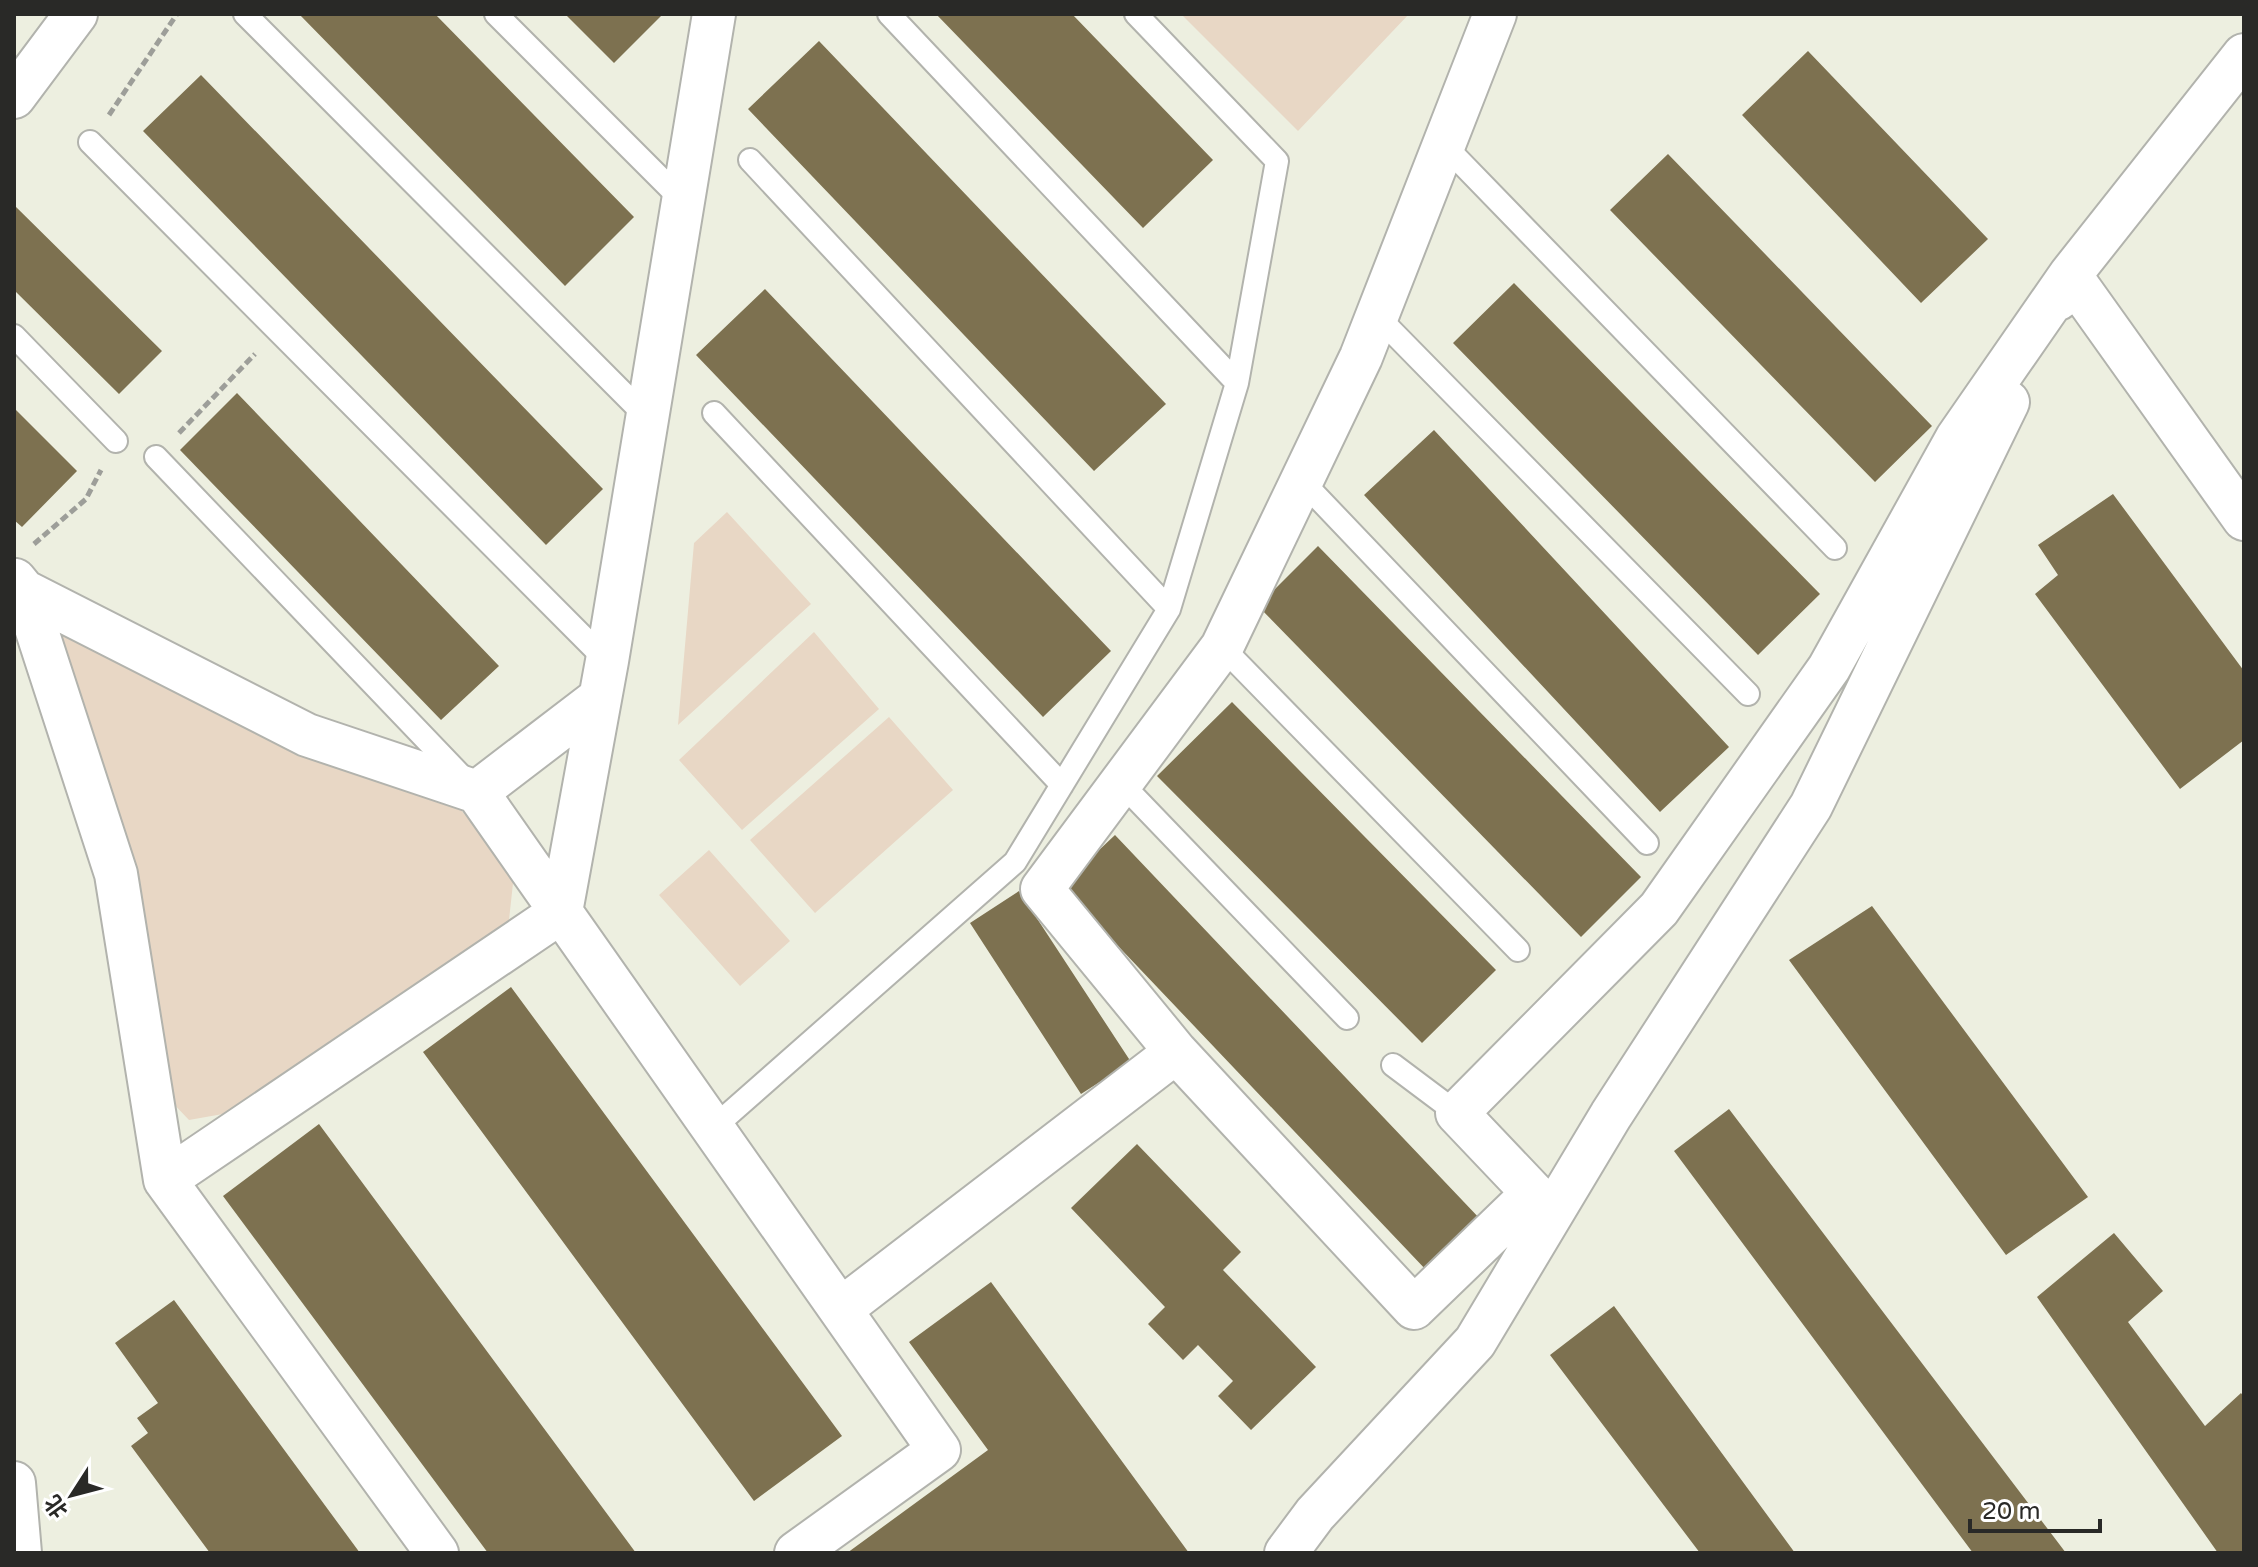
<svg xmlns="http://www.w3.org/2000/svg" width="2258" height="1567" viewBox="0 0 2258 1567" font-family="'Varela Round','Noto Sans SC',sans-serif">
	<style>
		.built { fill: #edefe0 }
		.green { fill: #e8d7c5 }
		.building { fill: #7d7150 }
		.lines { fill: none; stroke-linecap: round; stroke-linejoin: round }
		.service-casing { stroke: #b2b3ad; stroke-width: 26 }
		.minor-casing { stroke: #b2b3ad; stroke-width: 46 }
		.path { stroke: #9d9e99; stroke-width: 5; stroke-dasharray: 8 4; stroke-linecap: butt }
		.service { stroke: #fff; stroke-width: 22 }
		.minor { stroke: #fff; stroke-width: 42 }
	</style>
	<rect width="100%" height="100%" fill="#f8f9f2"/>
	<path class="built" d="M14 14H2244V1553H14Z"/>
	<path class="green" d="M1181 14H1409L1298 131Z
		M727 512 811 604 678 725 694 543Z
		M79 630 461 810 514 874 509 920 234 1112 189 1120 167 1097 57 636Z
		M814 632 879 709 742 830 679 760Z
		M889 717 953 790 815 913 750 840Z
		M709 850 790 941 740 986 659 895Z"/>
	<path class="building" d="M299 14H435L634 217 565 286Z
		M565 14H663L614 63Z
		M936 14H1072L1213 160 1143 228Z
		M819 41 1166 404 1094 471 748 109Z
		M1808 51 1988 239 1921 303 1742 115Z
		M201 75 603 489 546 545 143 131Z
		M1668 154 1932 426 1875 482 1610 210Z
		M14 205 162 351 119 394 14 290Z
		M1514 283 1820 594 1758 655 1453 343Z
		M765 289 1111 651 1043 717 696 355Z
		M237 393 499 666 441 720 180 450Z
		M14 408 77 471 22 527 14 520Z
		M1434 430 1729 747 1660 812 1364 495Z
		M2113 494 2244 671V740L2180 789 2035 594 2058 575 2038 545Z
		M1318 546 1641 877 1581 937 1258 606Z
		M1232 702 1496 970 1422 1043 1157 776Z
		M1115 835 1482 1221 1428 1272 1061 886Z
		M1019 891 1131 1062 1081 1094 970 923Z
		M1872 906 2088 1197 2006 1255 1789 960Z
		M511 987 842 1436 754 1501 423 1052Z
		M1729 1109 2066 1553H1973L1674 1151Z
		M319 1124 636 1553H488L223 1196Z
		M1137 1144 1241 1252 1223 1270 1316 1367 1251 1430 1218 1396 1233 1381 1198 1345 1183 1360 1148 1324 1165 1307 1071 1208Z
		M2114 1233 2163 1291 2128 1322 2205 1426 2241 1393 2244 1397V1553H2218L2037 1297Z
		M991 1282 1189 1553H847L988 1450 909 1342Z
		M174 1300 360 1553H210L131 1446 148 1433 137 1418 158 1403 115 1343Z
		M1614 1306 1795 1553H1700L1550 1355Z"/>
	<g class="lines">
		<g class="service-casing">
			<path id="service" d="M245 14 646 416
				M496 14 681 199
				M889 14 1237 383
				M90 142 607 661
				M1444 145 1835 548
				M750 160 1169 609
				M1377 316 1748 694
				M14 336 116 441
				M714 413 1062 785
				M156 457 465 780
				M1302 481 1647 843
				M1222 647 1518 950
				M1121 783 1347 1018
				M1393 1065 1457 1113
				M713 1128 1015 862 1169 609 1237 383 1277 161 1136 14"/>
		</g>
		<g class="minor-casing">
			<path id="minor" d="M714 14 607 661 561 912 939 1450 796 1553
				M14 97 76 14
				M2058 299 2070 275 2244 55
				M15 580 24 591 116 874 165 1180 437 1553
				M24 591 307 735 477 792 561 912 165 1180
				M477 792 600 698
				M1176 1052 1414 1308 1533 1193 1457 1113 1659 909 1829 668 1957 438 2070 275 2244 519
				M841 1309 1176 1052 1042 889 1222 647 1361 357 1495 14
				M14 1483 20 1553
				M1286 1553 1315 1514 1475 1342 1611 1115 1811 806 2008 402"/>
		</g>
		<path class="path" d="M109 115 177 14
			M179 433 255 354
			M34 544 86 499 101 470"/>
		<use href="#service" class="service"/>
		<use href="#minor" class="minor"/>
	</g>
	<rect width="2258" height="1567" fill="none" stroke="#292927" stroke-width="32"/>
	<g transform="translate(72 1495) rotate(234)" stroke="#ffffff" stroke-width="6" paint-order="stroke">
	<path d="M0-6L14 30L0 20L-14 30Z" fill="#292927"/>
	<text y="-12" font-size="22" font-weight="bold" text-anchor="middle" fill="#292927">北</text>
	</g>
	<path d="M1970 1519v12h130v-12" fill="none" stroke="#292927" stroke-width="4"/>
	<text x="1982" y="1519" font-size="24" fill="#292927" stroke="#ffffff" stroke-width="6" paint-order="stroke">20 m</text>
</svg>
